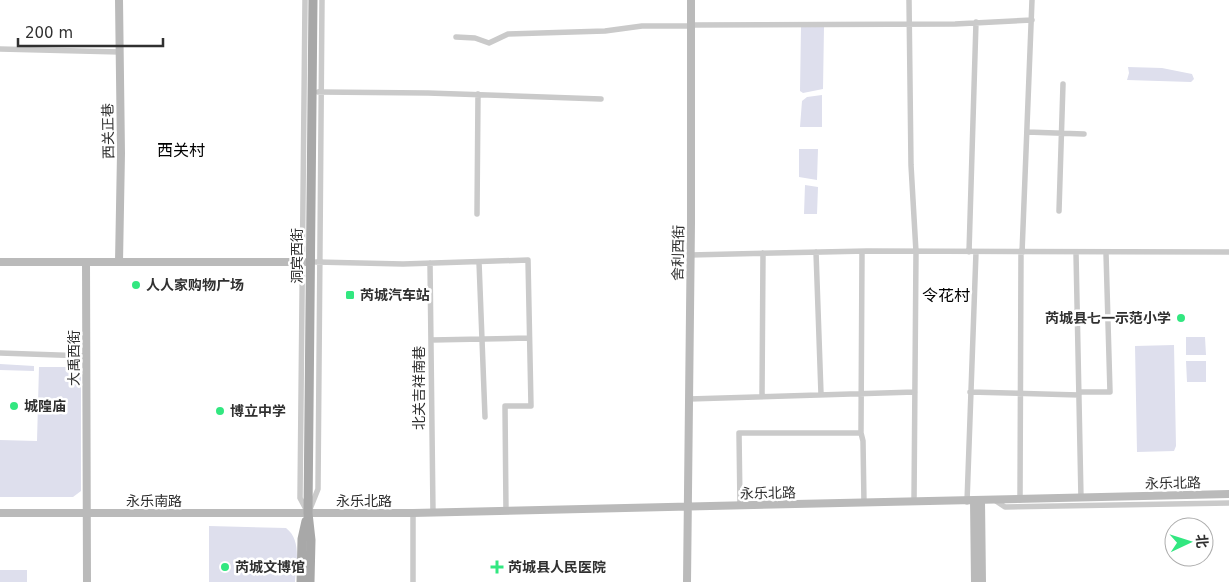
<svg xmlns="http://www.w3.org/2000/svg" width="1229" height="582" viewBox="0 0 1229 582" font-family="'DejaVu Sans','Noto Sans SC',sans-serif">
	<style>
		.green { fill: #dedfed }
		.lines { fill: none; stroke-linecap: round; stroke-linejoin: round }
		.street { stroke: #cacaca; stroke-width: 5.5 }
		.secondary { stroke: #bababa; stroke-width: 8 }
		.primary { stroke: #a8a8a8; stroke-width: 9 }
		.poi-dot { fill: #32e780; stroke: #fff; stroke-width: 2 }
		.labels { text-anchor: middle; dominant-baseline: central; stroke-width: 5; stroke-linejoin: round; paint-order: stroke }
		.street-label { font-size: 14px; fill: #303030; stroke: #fff }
		.poi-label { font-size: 14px; font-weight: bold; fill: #303030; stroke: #fff; text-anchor: start }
		.quarter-label { font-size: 16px; fill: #000; stroke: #fff }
	</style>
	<rect width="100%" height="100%" fill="#fff"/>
	<path class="green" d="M801 27H824L823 89 803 93 800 91Z
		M1128 67 1162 68 1192 74 1194 79 1191 82 1127 80 1129 73Z
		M822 95V127H800L802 101 807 97Z
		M799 149H818L817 180 799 177Z
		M805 185 818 187 817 214H804Z
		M1186 337H1205L1206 355H1186Z
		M1174 345 1176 446 1174 451 1137 452 1135 346Z
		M1186 361H1206V382H1187Z
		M0 364 34 366V371L0 370Z
		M39 367H81V491L73 497H0V440L37 441Z
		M209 526 286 528C302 540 296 564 295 582H209Z
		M0 570H27V582H0Z"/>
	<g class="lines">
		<path class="street" d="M305 0 300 498 307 511
			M909 0 911 165 916 252 914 502
			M691 25 955 24 1032 20
			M456 37 475 38 489 43 508 34 605 31 642 26H691
			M0 49 120 52
			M318 92 428 93 601 99
			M1027 132 1084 134
			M1059 211 1063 84
			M477 214 478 94
			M816 252 821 394
			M862 252 861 433 863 441 864 503
			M969 252 976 22
			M1022 253 1032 0
			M1076 253 1081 498
			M690 255 867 251 1229 252
			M316 262 403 264 528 260 531 406H505L506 511
			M479 262 485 417
			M430 263 433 512
			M431 340 529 338
			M0 353 87 356
			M970 392 1079 395
			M1079 392H1110L1106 253
			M762 397 763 253
			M689 399 915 392
			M1020 500 1021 253
			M996 501 1005 507 1229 503
			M967 502 976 252
			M740 506 739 433H861
			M310 509 318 489 322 0
			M413 513V582"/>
		<path class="secondary" d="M0 262H311
			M86 262 87 582
			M119 262 121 153 119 0
			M974 501 975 582
			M981 501 982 582
			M0 513H413L1229 494
			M687 582 691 223V0"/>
		<path class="primary" d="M301 582 302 539 306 521
			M310 582 311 540 308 513 313 0"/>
	</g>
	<g class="poi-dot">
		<circle cx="136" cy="285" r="5"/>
		<rect x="345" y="290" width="10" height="10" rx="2.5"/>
		<circle cx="1181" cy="318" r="5"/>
		<circle cx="14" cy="406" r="5"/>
		<circle cx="220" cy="411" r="5"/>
		<circle cx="225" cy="567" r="5"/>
		<path d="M494.5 559.5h5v5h5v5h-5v5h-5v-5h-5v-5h5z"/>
	</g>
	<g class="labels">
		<g class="street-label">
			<text transform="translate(108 131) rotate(-91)">西关正巷</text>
			<text transform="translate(678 253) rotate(-89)">舍利西街</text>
			<text transform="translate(297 256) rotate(-90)">洞宾西街</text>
			<text transform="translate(74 358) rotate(-90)">大禹西街</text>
			<text transform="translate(419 388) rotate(-90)">北关吉祥南巷</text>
			<text transform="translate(1173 483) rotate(-1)">永乐北路</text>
			<text transform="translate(768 493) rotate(-1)">永乐北路</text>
			<text x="154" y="501">永乐南路</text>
			<text x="364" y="501">永乐北路</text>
		</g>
		<g class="poi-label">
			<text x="146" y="285">人人家购物广场</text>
			<text x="360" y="295">芮城汽车站</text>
			<text x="1171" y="318" text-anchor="end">芮城县七一示范小学</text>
			<text x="24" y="406">城隍庙</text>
			<text x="230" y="411">博立中学</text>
			<text x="235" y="567">芮城文博馆</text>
			<text x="508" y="567">芮城县人民医院</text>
		</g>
		<g class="quarter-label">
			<text x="181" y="150">西关村</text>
			<text x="946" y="295">令花村</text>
		</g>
	</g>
	<g transform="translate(1189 542) rotate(86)"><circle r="24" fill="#ffffff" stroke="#acacac"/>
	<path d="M0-4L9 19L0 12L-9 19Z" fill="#32e780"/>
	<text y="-8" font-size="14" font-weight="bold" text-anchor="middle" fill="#303030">北</text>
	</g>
	<path d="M18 38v8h145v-8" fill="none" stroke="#303030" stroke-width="2.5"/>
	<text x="25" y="38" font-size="15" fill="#303030" stroke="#ffffff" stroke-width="4" paint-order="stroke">200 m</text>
</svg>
